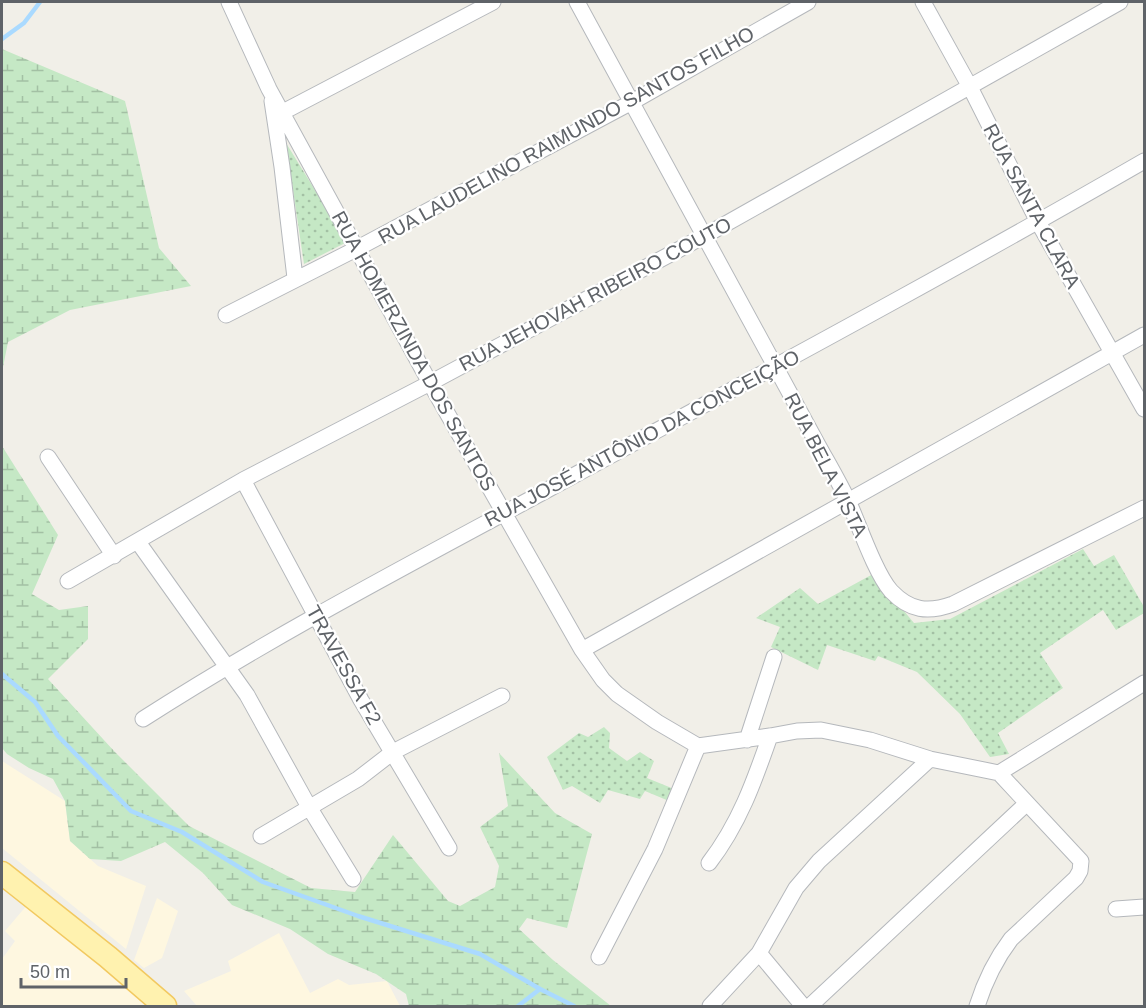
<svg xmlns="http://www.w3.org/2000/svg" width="1146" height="1008" viewBox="0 0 1146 1008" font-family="Arial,sans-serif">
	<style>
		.commercial { fill: #fef7e0 }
		.grass { fill: url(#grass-dots) }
		.wetland { fill: url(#wetland-marsh) }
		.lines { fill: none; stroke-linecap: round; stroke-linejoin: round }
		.stream { stroke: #aadaff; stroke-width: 4.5 }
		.minor-casing { stroke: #b5b8bc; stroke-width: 17 }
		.primary-casing { stroke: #f2c960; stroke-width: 25 }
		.minor { stroke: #fff; stroke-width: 15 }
		.primary { stroke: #fff2af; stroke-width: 22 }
		.labels { text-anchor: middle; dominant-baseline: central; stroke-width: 4.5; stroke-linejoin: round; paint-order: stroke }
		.street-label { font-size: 20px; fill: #5f6368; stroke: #fff }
	</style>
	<defs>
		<pattern id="grass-dots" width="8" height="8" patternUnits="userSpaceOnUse" patternTransform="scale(1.5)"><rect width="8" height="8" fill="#c5e8c5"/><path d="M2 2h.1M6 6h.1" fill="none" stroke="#a3c0a4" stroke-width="1.8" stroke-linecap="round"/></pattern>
		<pattern id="wetland-marsh" width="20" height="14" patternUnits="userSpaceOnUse" patternTransform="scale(1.5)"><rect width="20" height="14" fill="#c5e8c5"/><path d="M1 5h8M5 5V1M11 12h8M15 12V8" fill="none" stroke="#a3c0a4"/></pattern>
	</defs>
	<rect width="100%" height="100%" fill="#f1efe8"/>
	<path class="commercial" d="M2 761 65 801 70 841 98 866 146 886 126 949 2 848Z
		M157 898 178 911 162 958 144 968 134 960Z
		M28 904 151 1006H2V959L15 941 5 931Z
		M279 933 310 993 338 979 349 985 387 981 400 1006H197L184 991 231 971 228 961Z"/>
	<path class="grass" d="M286 143 347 242 304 264Z
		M1083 549 1094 566 1114 555 1144 607V613L1116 630 1103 610 1040 653 1063 688 998 733 1009 754 990 757 960 714 917 672 878 656 875 661 827 645 818 670 771 647 780 627 756 618 800 588 818 604 873 574 914 623 950 619Z
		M604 727 610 733 609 748 627 761 640 752 654 761 647 778 674 789 669 801 645 791 640 799 608 790 600 803 572 786 563 790 547 757 579 733 588 737Z"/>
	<path class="wetland" d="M2 49 125 101 159 248 191 286 70 310 8 342 2 372Z
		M2 446 58 535 32 594 59 610 88 606V639L48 679 114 751 189 826 311 888 355 892 393 835 448 901 460 906 495 887 499 866 480 827 508 806 499 753 555 813 592 834 567 928 527 918 519 929 553 960 611 1006H409L406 994 376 974 328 954 290 929 232 905 203 873 165 842 121 861 90 859 70 841 65 801 53 779 29 768 7 754 2 748Z"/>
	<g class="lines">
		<path class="stream" d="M2 39 24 23 40 2
			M2 674 35 702 58 736 131 811 182 832 263 882 358 916 480 954 540 989 574 1006
			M518 1006 540 989"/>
		<g class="minor-casing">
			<path id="minor" d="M229 2 269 89 430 383 582 650 603 680 617 694 657 722 698 746 770 736 797 731 821 730 870 740 930 759 999 773
				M577 2C658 149 738 297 818 445 829 465 841 485 850 505 860 528 876 574 891 591 910 611 928 613 953 604L1144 508
				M923 2 970 87 1038 222 1144 409
				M272 101 282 167 295 278
				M283 112 493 2
				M226 315 356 249 632 102 808 2
				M48 457 114 556
				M243 480 361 700 449 848
				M138 542 247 695 309 807 353 879
				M68 581 243 480 430 383 706 235 1120 2
				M582 650 1144 335
				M143 719C274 635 412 563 549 489 748 381 948 274 1144 161
				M747 740 774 657
				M999 773 1144 683
				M261 836 358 779 393 752 502 696
				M709 863C739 824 754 782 770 736
				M1116 909 1144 907
				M759 953 803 1006
				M599 957 655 849 698 746
				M710 1006 759 953 796 888 819 861 930 759
				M810 1006 1027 803
				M977 1006C985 981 995 960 1011 939L1076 878 1080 871 1081 861 999 773"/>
		</g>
		<g class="primary-casing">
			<path id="primary" d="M2 873 108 957 165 1006"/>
		</g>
		<use href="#minor" class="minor"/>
		<use href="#primary" class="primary"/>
	</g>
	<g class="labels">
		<g class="street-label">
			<text transform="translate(566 135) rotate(-29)">RUA LAUDELINO RAIMUNDO SANTOS FILHO</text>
			<text transform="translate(1032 206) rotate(62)">RUA SANTA CLARA</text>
			<text transform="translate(595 294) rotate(-28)">RUA JEHOVAH RIBEIRO COUTO</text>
			<text transform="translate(414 351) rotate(61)">RUA HOMERZINDA DOS SANTOS</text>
			<text transform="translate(642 438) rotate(-28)">RUA JOSÉ ANTÔNIO DA CONCEIÇÃO</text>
			<text transform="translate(826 465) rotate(63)">RUA BELA VISTA</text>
			<text transform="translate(344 665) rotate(61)">TRAVESSA F2</text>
		</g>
	</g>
	<rect width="1146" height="1008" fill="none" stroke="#5f6368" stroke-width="6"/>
	<path d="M21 978v9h105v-9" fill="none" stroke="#5f6368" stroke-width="3"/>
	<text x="30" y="978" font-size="18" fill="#5f6368" stroke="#ffffff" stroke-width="4.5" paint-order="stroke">50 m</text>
</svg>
